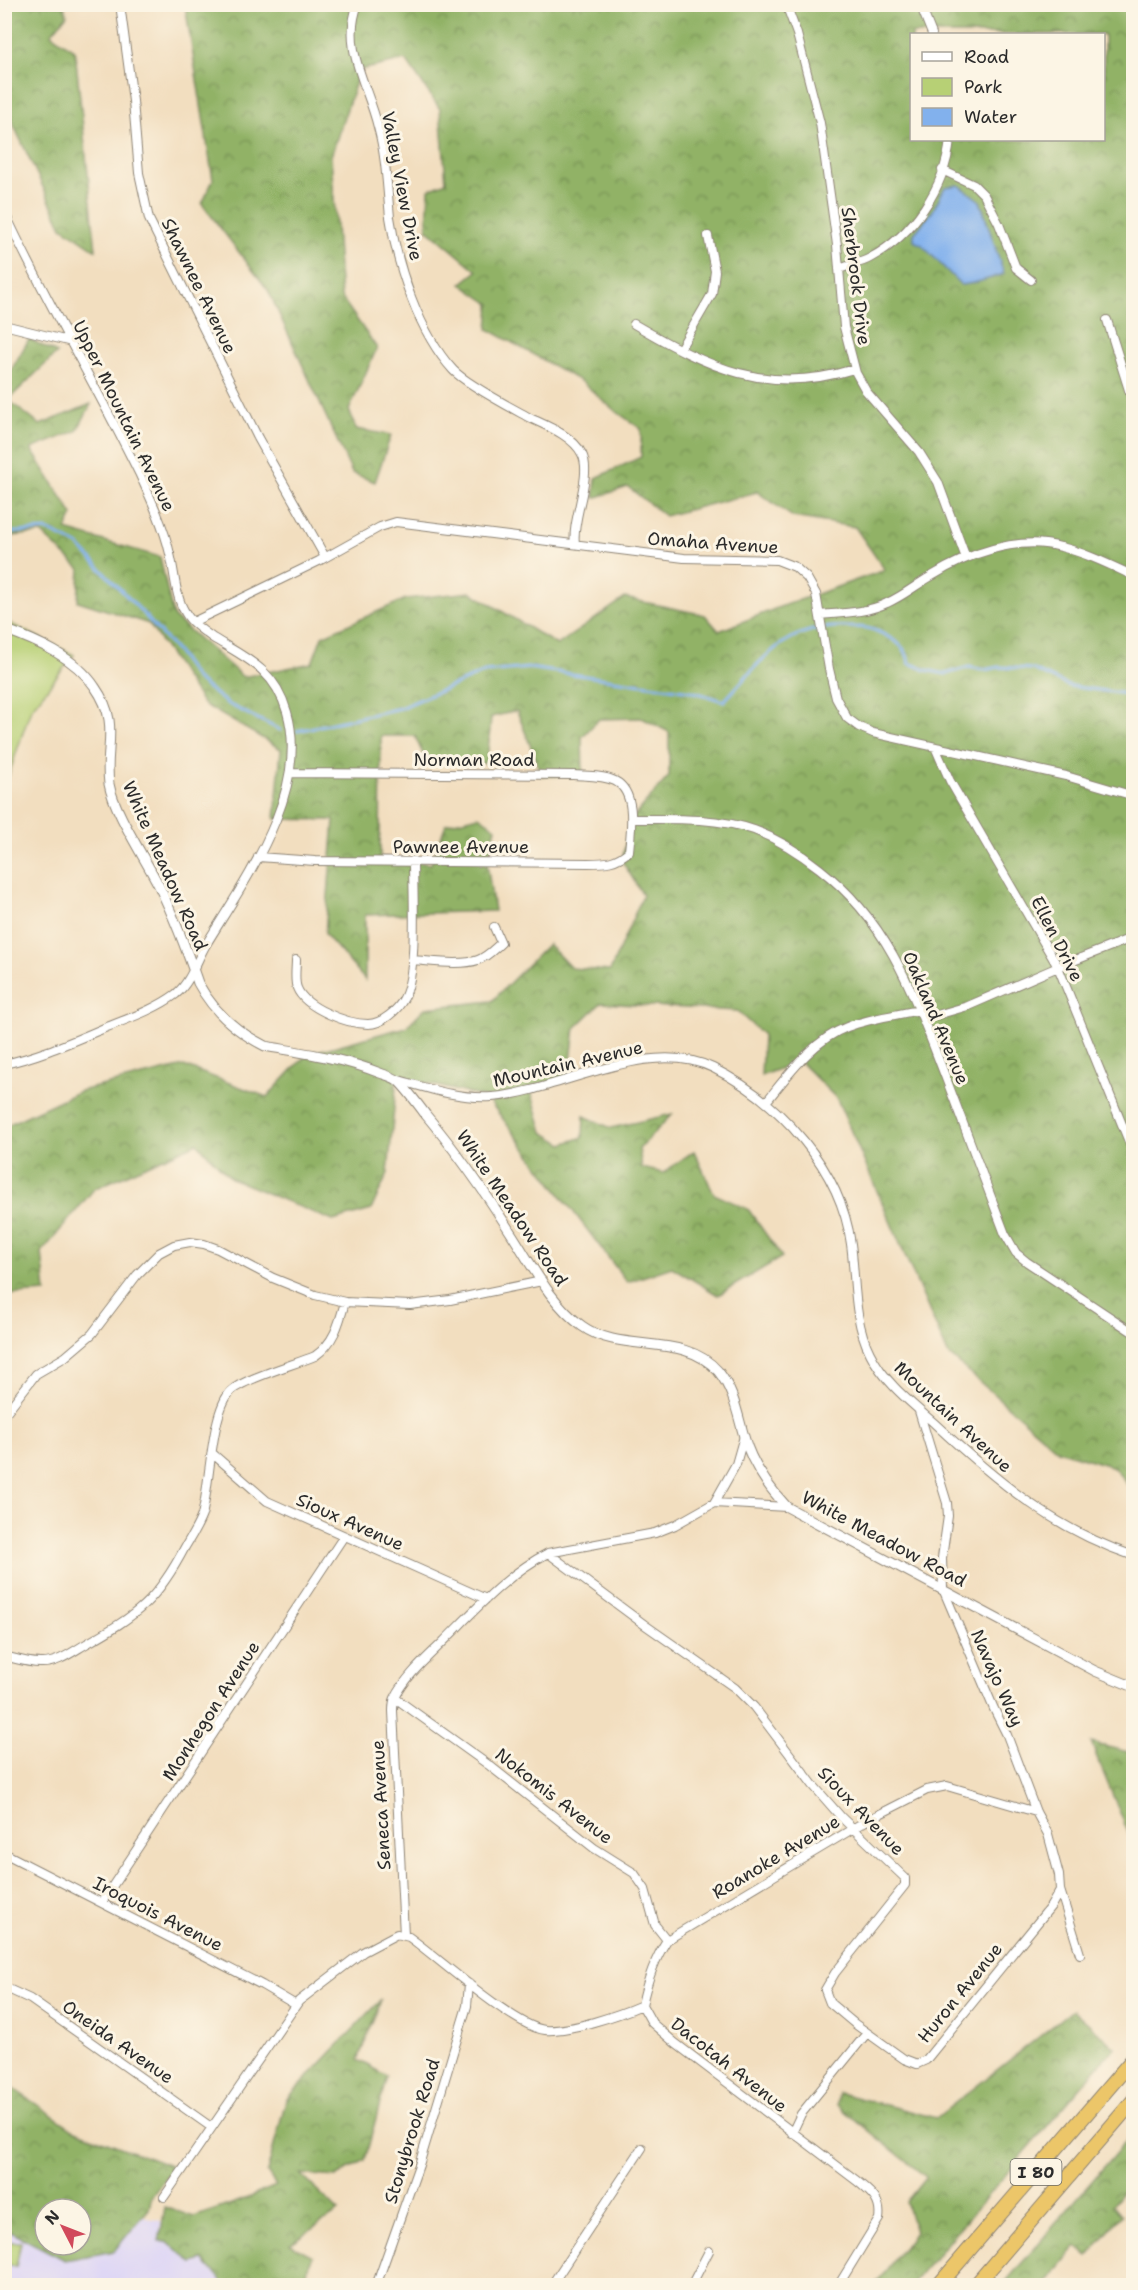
<svg xmlns="http://www.w3.org/2000/svg" width="1138" height="2290" viewBox="0 0 1138 2290" font-family="'Shantell Sans',sans-serif">
	<style>
		.built { fill: #ddd5f6 }
		.green { fill: #b7d075; stroke: #717e50; stroke-width: 1.5 }
		.forest { fill: url(#forest-crowns); stroke: #5e6e48; stroke-width: 1.5; fill-rule: evenodd }
		.water { fill: #82b1ed; stroke: #566e8c; stroke-width: 1.5 }
		.lines { fill: none; stroke-linecap: round; stroke-linejoin: round }
		.stream { stroke: #82b1ed; stroke-width: 3 }
		.minor-casing { stroke: #8e8475; stroke-width: 10 }
		.tertiary-casing { stroke: #8e8475; stroke-width: 11 }
		.motorway-casing { stroke: #8e8475; stroke-width: 16 }
		.minor { stroke: #fff; stroke-width: 8 }
		.tertiary { stroke: #fff; stroke-width: 9 }
		.motorway { stroke: #ecc669; stroke-width: 14 }
		.labels { text-anchor: middle; dominant-baseline: central; stroke-width: 6; stroke-linejoin: round; paint-order: stroke }
		.shield { fill: #fcf5e5; stroke: #6a6863; stroke-width: 1.5 }
		.shield-label { font-size: 16px; font-weight: bold; fill: #2b2b2b }
		.street-label { font-size: 18px; fill: #2b2b2b; stroke: #fcf5e5 }
	</style>
	<defs>
		<pattern id="forest-crowns" width="20" height="18" patternUnits="userSpaceOnUse" patternTransform="scale(1.5)"><rect width="20" height="18" fill="#91b266"/><path d="M2 6a3 3 0 1 1 6 0M12 15a3 3 0 1 1 6 0" fill="none" stroke="#779154"/></pattern>
	</defs>
	<rect width="100%" height="100%" fill="#fcf5e5"/>
	<filter id="ink" filterUnits="userSpaceOnUse"><feTurbulence type="fractalNoise" baseFrequency=".0167" numOctaves="2"/><feDisplacementMap in="SourceGraphic" scale="12" xChannelSelector="R" yChannelSelector="G"/><feConvolveMatrix kernelMatrix="1 2 1 2 8 2 1 2 1" color-interpolation-filters="sRGB"/></filter>
	<filter id="wash" filterUnits="userSpaceOnUse"><feTurbulence type="fractalNoise" baseFrequency=".008" numOctaves="4" result="noise"/><feDisplacementMap in="SourceGraphic" scale="24" xChannelSelector="R" yChannelSelector="G"/><feGaussianBlur stdDeviation="1.35" result="paint"/><feColorMatrix in="noise" values="0 0 0 0 0 0 0 0 0 0 0 0 0 0 0 0 0 1.4 0 .05"/><feComposite in="paint" operator="in"/></filter>
	<g filter="url(#wash)">
		<rect width="100%" height="100%" fill="#f2debf"/>
		<path class="built" d="M143 2217 161 2221 159 2242H167L193 2263 203 2259 218 2276 224 2285 5 2286V2238L11 2232 65 2260 114 2251Z"/>
		<path class="green" d="M5 621 74 655 31 709 5 786Z
			M4 2242H21L16 2267 5 2265Z"/>
		<path class="forest" d="M5 4 64 5 67 15 51 34 75 51 96 250 62 227 5 107Z
			M185 5H1129L1134 22 1133 1492 1114 1467 1058 1450 948 1354 837 1099 799 1061 761 1076 763 1035 737 1011 601 1003 575 1028 569 1077 530 1088 543 1132 563 1144 583 1137 584 1116 611 1128 672 1114 639 1149 642 1168 663 1173 694 1151 714 1194 748 1209 782 1257 718 1295 672 1267 627 1282 487 1098 397 1076 388 1173 371 1210 333 1221 231 1178 197 1143 94 1189 42 1252 46 1292 5 1295V1126L80 1091 184 1066 267 1097 307 1054 406 1027 425 1008 492 1001 548 944 571 968 610 971 643 895 622 861 630 821 669 776V732L642 718 599 719 582 737 583 776H542L517 711 491 717 487 763 426 761 415 736H381L380 858 431 864 446 824 479 816 496 828 487 863 494 911 365 915V980L325 934 334 820 275 819 281 749 203 704 149 624 78 601 80 569 41 533 11 536 5 545V381L29 339 57 353 8 400 40 425 91 404 77 431 31 449 73 515 66 530 160 557 173 616 243 677 312 663 322 636 406 599 471 592 557 645 625 598 705 615 719 631 777 608 885 570 855 527 793 517 757 492 665 516 628 487 594 498 596 478 641 457V429L614 410 582 382 488 329 490 304 461 284 477 271 427 229 429 189 446 182 440 109 406 60 360 70 331 156 341 297 377 348 349 410 356 429 391 435 375 482 352 473 268 290 202 204 213 180ZM912 34H1104V140H912Z
			M1091 1743 1133 1753V1844Z
			M381 2000 358 2060 387 2076 365 2160 336 2177 300 2174 339 2211 290 2244 313 2256 300 2285H224L218 2276 203 2260 193 2263 167 2242H159L165 2207 194 2217 240 2201 276 2186 267 2172 286 2100Z
			M1073 2010 1115 2047 911 2285H875L915 2232 906 2202 926 2177 837 2105 839 2093 936 2118Z
			M5 2083 73 2129 173 2167 152 2196 149 2209 114 2251 65 2260 11 2232 5 2238ZM45 2209H81V2245H45Z
			M1133 2133V2179L1112 2205 1122 2215 1088 2256 1076 2246 1045 2285H1003Z"/>
		<path class="water" d="M959 185 980 201 1004 274C990 278 975 284 961 285L922 245 914 241V234L932 212 945 187Z"/>
		<g class="lines">
			<path class="stream" d="M4 533 47 530 78 545 141 611 177 652 196 679 228 704 280 730
				M297 731 400 708 485 672 529 668 691 691 724 701C763 659 785 624 848 627 861 627 871 627 883 634 896 641 907 647 909 663L926 670 946 674 969 667 984 670 999 667 1032 669 1069 686 1134 695"/>
		</g>
	</g>
	<g filter="url(#ink)">
		<g class="lines">
			<g class="minor-casing">
				<path id="minor" d="M120 4 133 101 139 173 149 219 258 438 325 557
					M358 4C341 48 368 85 378 127 386 156 387 187 390 217 397 266 419 333 453 370 466 384 512 408 530 418 547 426 573 436 582 454 593 475 571 522 575 543
					M786 4 797 34 820 123 837 245 844 327 856 373 866 391 919 452 938 482 966 558
					M920 4 932 34
					M942 170 974 185 984 195 999 224 1016 268 1031 280
					M4 211C45 300 96 385 139 473 151 499 164 527 170 554 175 573 175 596 185 612 191 623 203 631 213 638 248 659 275 670 287 712 310 791 246 879 207 943 197 959 191 982 176 994 156 1009 130 1018 107 1027 73 1041 41 1056 4 1064
					M839 269C849 265 861 263 870 258 913 235 945 188 950 140
					M1107 320 1134 406
					M634 324C709 368 767 396 854 369
					M4 325 72 342
					M680 349 712 294 715 271 708 236
					M820 615C842 613 866 613 887 603 903 596 916 585 930 577 967 554 1018 535 1061 547 1086 553 1110 565 1134 576
					M193 622 319 561 380 527 396 522 684 558 777 560 795 567 807 578 816 594 829 669 836 698 847 718 859 727 873 733 1066 776 1134 796
					M935 747 950 781 1058 967 1134 1154
					M632 819C672 819 715 817 754 830 778 839 800 853 820 869 892 925 915 999 947 1081 966 1132 986 1183 1005 1234L1016 1253 1027 1262 1134 1333
					M258 857 315 861 588 863C605 863 616 863 629 851 631 830 637 792 615 781 603 775 586 776 573 775L290 773
					M296 960C296 968 294 981 297 988 305 1008 347 1024 368 1024 382 1024 398 1010 404 998 418 972 413 895 413 861
					M412 960C431 961 461 966 478 960 487 957 494 949 501 943L494 927
					M923 1019 968 1006 1058 967 1134 937
					M399 1080C430 1089 459 1099 492 1097 560 1092 648 1036 713 1068 780 1101 841 1169 851 1244 856 1280 853 1320 870 1353 884 1382 910 1402 934 1423 995 1480 1053 1529 1134 1556
					M766 1102C788 1075 813 1040 847 1027 870 1018 896 1015 920 1010
					M919 1411 947 1503 948 1516 942 1558 943 1589 994 1709 1007 1735 1036 1812 1048 1834 1059 1875 1060 1890 1080 1954
					M4 1415 36 1374 65 1357 92 1334 137 1275 159 1253 174 1245 190 1242 204 1244 218 1249 273 1278 315 1295 345 1302 410 1305 450 1300 542 1281
					M213 1454 267 1501 486 1599
					M714 1503 787 1507
					M548 1553 645 1625 735 1688 754 1707 813 1785 841 1817 905 1878V1885L835 1973 825 1990 830 2003 855 2024 904 2059 917 2064 926 2060 1051 1906 1060 1890
					M4 1656C16 1659 29 1663 40 1663 57 1664 72 1652 86 1644 137 1615 157 1601 185 1547 191 1537 198 1526 202 1515 210 1485 211 1411 231 1391 243 1379 296 1364 315 1356 334 1343 339 1324 345 1302
					M395 1698 490 1766 594 1848 634 1873 645 1889 655 1925 667 1940
					M4 1853 262 1985 296 2005
					M102 1902 344 1536
					M404 1935 393 1711C393 1707 393 1702 395 1698 406 1676 426 1659 443 1642 475 1610 507 1574 548 1553L655 1533 675 1525 714 1503 736 1464 744 1436
					M4 1987 30 1999 211 2127
					M642 2005C647 1981 654 1960 667 1940L864 1822 927 1790 947 1786 1036 1812
					M642 2005 652 2023 675 2043 857 2181C870 2192 882 2200 879 2219L838 2286
					M792 2133 801 2114 867 2033
					M164 2197 299 2001 363 1952 397 1934 409 1937C436 1956 516 2028 545 2030 569 2032 619 2015 642 2005
					M376 2286 419 2165 467 2006 469 1984
					M551 2286 642 2148
					M694 2286V2280L709 2251
					M1132 2286 1134 2283"/>
			</g>
			<g class="tertiary-casing">
				<path id="tertiary" d="M4 629C37 641 75 657 95 687 121 724 104 746 109 784 114 812 145 858 159 886 174 917 187 951 198 983 213 1011 237 1032 265 1046 304 1053 343 1058 380 1073 385 1075 393 1077 397 1080 405 1086 419 1106 426 1115 457 1152 485 1192 511 1233 532 1265 550 1303 582 1326 622 1355 683 1331 718 1371 736 1393 738 1420 747 1446 756 1470 770 1489 787 1507L1095 1671 1134 1687"/>
			</g>
			<g class="motorway-casing">
				<path id="motorway" d="M938 2286 1134 2058
					M975 2286 1134 2100"/>
			</g>
			<use href="#minor" class="minor"/>
			<use href="#tertiary" class="tertiary"/>
			<use href="#motorway" class="motorway"/>
		</g>
	</g>
	<g class="labels">
		<rect class="shield" x="1010.5" y="2159" width="51" height="26" rx="4.5"/>
		<g class="shield-label">
			<text x="1036" y="2172">I 80</text>
		</g>
		<g class="street-label">
			<text transform="translate(402 186) rotate(79)">Valley View Drive</text>
			<text transform="translate(856 276) rotate(83)">Sherbrook Drive</text>
			<text transform="translate(199 286) rotate(64)">Shawnee Avenue</text>
			<text transform="translate(124 416) rotate(64)">Upper Mountain Avenue</text>
			<text transform="translate(713 543) rotate(4)">Omaha Avenue</text>
			<text x="474" y="760">Norman Road</text>
			<text x="461" y="847">Pawnee Avenue</text>
			<text transform="translate(165 866) rotate(66)">White Meadow Road</text>
			<text transform="translate(1057 939) rotate(63)">Ellen Drive</text>
			<text transform="translate(936 1018) rotate(67)">Oakland Avenue</text>
			<text transform="translate(568 1064) rotate(-13)">Mountain Avenue</text>
			<text transform="translate(512 1208) rotate(56)">White Meadow Road</text>
			<text transform="translate(953 1417) rotate(43)">Mountain Avenue</text>
			<text transform="translate(350 1522) rotate(24)">Sioux Avenue</text>
			<text transform="translate(884 1539) rotate(28)">White Meadow Road</text>
			<text transform="translate(997 1678) rotate(66)">Navajo Way</text>
			<text transform="translate(211 1711) rotate(-57)">Monhegon Avenue</text>
			<text transform="translate(554 1796) rotate(38)">Nokomis Avenue</text>
			<text transform="translate(381 1805) rotate(-93)">Seneca Avenue</text>
			<text transform="translate(861 1811) rotate(46)">Sioux Avenue</text>
			<text transform="translate(776 1857) rotate(-31)">Roanoke Avenue</text>
			<text transform="translate(158 1914) rotate(27)">Iroquois Avenue</text>
			<text transform="translate(960 1993) rotate(-51)">Huron Avenue</text>
			<text transform="translate(118 2042) rotate(35)">Oneida Avenue</text>
			<text transform="translate(729 2065) rotate(38)">Dacotah Avenue</text>
			<text transform="translate(412 2131) rotate(-73)">Stonybrook Road</text>
		</g>
	</g>
	<rect width="1138" height="2290" fill="none" stroke="#fcf5e5" stroke-width="24"/>
	<rect x="910" y="33" width="195" height="108" fill="#fcf5e5" stroke="#a8a49b" stroke-width="1.5"/>
	<rect x="922" y="52" width="30" height="9" fill="#ffffff" stroke="#a8a49b" stroke-width="1.5"/>
	<text x="964" y="63" font-size="18" fill="#2b2b2b">Road</text>
	<rect x="922" y="78" width="30" height="18" fill="#b7d075" stroke="#a8a49b" stroke-width="1.5"/>
	<text x="964" y="93" font-size="18" fill="#2b2b2b">Park</text>
	<rect x="922" y="108" width="30" height="18" fill="#82b1ed" stroke="#a8a49b" stroke-width="1.5"/>
	<text x="964" y="123" font-size="18" fill="#2b2b2b">Water</text>
	<g transform="translate(63 2227) rotate(312)"><circle r="28" fill="#fcf5e5" stroke="#a8a49b" stroke-width="1.5"/>
	<path d="M0-4.5L10 22L0 15L-10 22Z" fill="#d1495b"/>
	<text y="-9" font-size="16" font-weight="bold" text-anchor="middle" fill="#2b2b2b">N</text>
	</g>
</svg>
